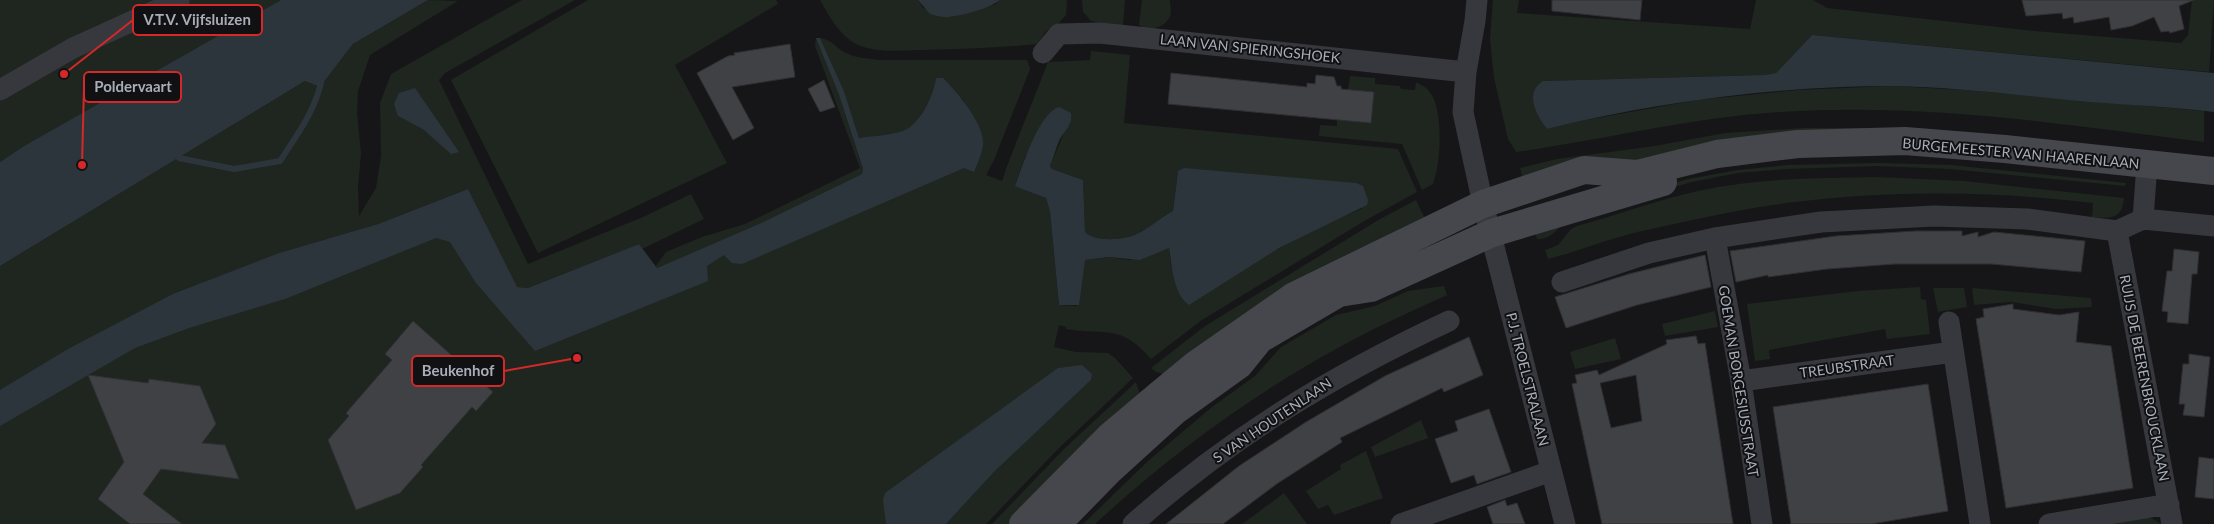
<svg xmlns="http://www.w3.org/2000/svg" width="2214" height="524" viewBox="0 0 2214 524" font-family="Lato,sans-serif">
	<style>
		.green { fill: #1e261f; fill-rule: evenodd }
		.water { fill: #2c353c }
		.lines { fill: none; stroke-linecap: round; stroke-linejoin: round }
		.stream { stroke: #2c353c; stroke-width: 6 }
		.building { fill: #404145; stroke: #303034; fill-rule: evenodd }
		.street { stroke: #37383d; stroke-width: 21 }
		.secondary { stroke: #45474d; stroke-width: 28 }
		.labels { text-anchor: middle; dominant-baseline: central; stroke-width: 4; stroke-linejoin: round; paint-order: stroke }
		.street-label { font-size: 14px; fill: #a8adb8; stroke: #111113 }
		.leader { fill: none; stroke: #d62828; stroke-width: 2 }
		.callout-dot { fill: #d62828; stroke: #111113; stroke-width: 2 }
		.callout { fill: #111113; stroke: #d62828; stroke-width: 2 }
		.callout-label { font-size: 15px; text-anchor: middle; font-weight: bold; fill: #a8adb8 }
	</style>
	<rect width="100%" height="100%" fill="#161618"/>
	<path class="green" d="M0 0H281L24 146 0 162Z
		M428 0 458 1 370 55 358 91 357 113 361 153 358 188 359 216 376 188 381 156 380 103 391 74 522 0H575L445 73 439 80 528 264 643 217 691 194 704 219 642 249 639 244 528 288 516 287 468 189 378 224 279 253 0 390V266L305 81 320 87 353 44ZM415 88 424 130 398 116Z
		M588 0H776L778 4 675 65 727 163 538 253 451 80Z
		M820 0H918L923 8 947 17 996 4 1000 0H1067L1066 15 1058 24 1046 31 1037 44C999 48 962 49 925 50 903 50 876 54 856 44 839 35 829 16 820 0Z
		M1082 0H1125L1123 26 1091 21 1083 12Z
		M1142 0H1170C1170 5 1172 12 1170 16 1165 28 1149 32 1139 25Z
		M1493 0H1519L1517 13 1750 29 1756 0H1813L1827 8 2034 31 2181 43 2188 35 2192 0H2214L2209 72 1812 35 1776 73 1763 75 1543 81 1547 129 1575 122 1697 100 1799 90 1890 86 1965 90 2204 111V142C2065 124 1923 103 1782 112 1692 117 1605 140 1516 152L1508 139 1494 78 1490 39Z
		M816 38 839 95 863 170 862 174 761 223 657 268 655 267 666 252 702 237 745 224 860 168 815 46Z
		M820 38C835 41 833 46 846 53 856 58 867 58 877 60H1027L1030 69 994 160 986 175 1002 181 1007 166 1048 62 1090 60 1091 51 1130 55 1124 123 1398 149 1417 192 1366 220 1202 320 1151 359C1120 323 1107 336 1066 329V327L1059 325 1054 347 1076 352 1108 353 1115 358 1133 378 1058 449 986 524H946L994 472 1091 380 1062 367 1045 378 927 524H0V420L152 330 444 229 534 328 940 160 974 171 983 145 980 133 963 100 936 78C933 96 922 121 905 130 892 136 872 136 859 138L844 91ZM1064 133 1050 166 1052 169 1083 180 1085 232C1095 242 1122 240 1135 235 1148 229 1160 218 1173 211L1178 171 1363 208 1319 227 1257 260 1215 288 1184 301 1171 265 1169 248 1129 260 1108 257 1085 260 1077 306 1059 305 1050 212 1046 198 1015 185 1025 157 1033 144Z
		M1350 76 1375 78V84L1400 86 1401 89 1415 90 1416 82C1421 85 1426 87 1429 91 1444 108 1441 164 1433 184L1422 190 1402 144 1319 136 1320 125 1337 126V120L1371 123 1374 89 1373 92 1348 90Z
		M1804 128H1917L2019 138 1916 137 1524 183 1520 168 1557 159 1655 146 1725 133Z
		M1879 163 1951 165 2126 183 2125 186 1950 169 1878 166 1787 169 1737 173 1688 183 1565 221C1557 230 1550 240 1537 239L1533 225 1688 179 1738 170 1788 165Z
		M1877 177 1964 181 2124 198C2122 219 2111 219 2092 217L2093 203C1994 191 1894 190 1795 202 1743 208 1693 220 1642 231 1610 238 1580 251 1548 259L1545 250 1558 245 1571 229 1577 226C1617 215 1657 200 1698 191 1757 178 1817 178 1877 177Z
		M1416 200 1428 225 1167 375 1156 372 1151 368 1205 326 1380 219Z
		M1444 286 1447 295C1410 312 1373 328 1338 348 1250 396 1169 456 1095 524H1083L1148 461 1212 407 1255 376 1281 347 1336 315 1375 306 1408 291Z
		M1920 287 1921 299 1926 300 1930 334 1887 339 1885 329 1769 350 1770 359 1755 361 1747 304 1858 291Z
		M1933 288H1964L1967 307 1938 312Z
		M1972 288 2091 298 2092 307 2056 309 2011 302 1974 305Z
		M1715 311 1718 327 1665 336 1662 324Z
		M1615 338 1621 359 1575 369 1570 352Z
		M1136 382 1140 395 1014 524H992L1065 448Z
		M1421 420 1428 438 1375 457 1371 447Z
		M1366 451 1383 498 1334 515 1328 505 1318 509 1306 491 1341 469 1340 465Z
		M1284 493 1307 524H1242L1245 522Z
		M2149 517 2162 524H2107Z"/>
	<path class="water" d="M281 0H428L353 44 320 87 305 81 0 266V162L24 146Z
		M918 0H1000C991 8 958 17 946 17 940 17 935 15 930 14Z
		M1812 35 2214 73V112C2173 107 2131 105 2090 102 2024 96 1957 87 1891 86 1779 86 1655 102 1547 129 1536 115 1524 93 1543 81L1764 75 1776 73Z
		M816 38H820L844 91 859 138C871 136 894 135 905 130 922 121 933 96 936 78H943C957 92 985 124 983 145 982 154 977 164 974 172L964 168 742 264 732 263 724 255 707 266 708 281 535 351 476 283 450 242 436 238 285 299 189 328 135 348 0 426V390L68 349 173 294 279 253 378 224 468 189 517 287 528 288 639 244 657 268 761 223 862 174 863 169 839 95Z
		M415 88 459 152 451 154 424 130 398 116 394 104 399 93Z
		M1059 107 1071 113C1073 124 1065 130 1060 139 1056 147 1054 157 1050 166L1052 169 1083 180 1085 232C1095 242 1122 240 1135 235 1148 229 1160 218 1173 211L1178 171 1184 168 1356 183 1363 186 1368 200 1367 205 1279 248 1189 305C1173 294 1172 265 1169 248L1140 260 1108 257 1085 260 1079 305H1059L1050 212 1046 198 1015 186C1022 167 1039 113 1059 107Z
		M1082 365 1092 374 1091 380 994 472 946 524H886L883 500 885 493 1058 368Z"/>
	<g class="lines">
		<path class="stream" d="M173 152 179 158 234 169 280 161C297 135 316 110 322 78"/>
	</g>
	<path class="building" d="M1552 0H1642L1640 20 1552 11Z
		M2022 0H2194L2179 6 2184 29 2170 33 2169 31 2161 32 2154 17 2132 26 2111 30 2109 17 2074 23 2073 17 2063 19 2062 13 2026 16Z
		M790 44 795 77 732 87 754 128 733 140 697 73 728 56 735 55 734 53Z
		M1171 73 1307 87V83L1315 84 1316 75 1334 77 1337 86H1341V89L1374 92 1371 123 1168 104Z
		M824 80 835 107 820 112 808 89Z
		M1916 231H1962V236L1978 232V237L1994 232 2085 241 2081 272 1991 264H1895L1827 269 1768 277V275L1736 282 1730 251 1836 236Z
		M2174 249 2199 252 2197 274H2192L2188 324 2167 322 2168 312 2162 311 2167 271H2172Z
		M1705 255 1711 287 1637 305 1566 328 1555 297 1629 274Z
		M2013 304V309L2059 315 2079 312 2076 342 2111 346 2133 488 2006 508 1976 319 1984 317 1983 309Z
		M413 321 493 392 476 411 472 407 421 465 423 467 400 493 356 510 328 440 349 416 346 413 392 360 385 354Z
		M1696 336 1698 344 1705 343 1733 524H1602L1572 384 1577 383 1575 375 1597 370 1599 375 1667 344 1666 340ZM1636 375 1642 421 1611 428 1600 383Z
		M1469 337 1483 375 1444 392 1442 388 1340 438 1342 442 1278 483 1223 524H1166L1239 466 1306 422 1385 376Z
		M2189 354 2210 357 2204 417 2183 415 2185 404H2179L2183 364H2189Z
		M88 375 148 383 149 379 200 386 216 424 202 443 225 445 239 479 161 469 143 494 182 524H130L98 499 124 462Z
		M1928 384 1948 511 1871 524H1791L1773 407Z
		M1489 409 1511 472 1477 484 1474 475 1451 483 1435 439 1458 431 1455 421Z
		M2199 457 2214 459V499L2195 497Z
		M1505 500 1507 506 1517 503 1525 524H1493L1487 507Z"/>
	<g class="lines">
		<path class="street" d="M1477 0 1475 21 1466 72 1463 112 1483 204 1565 524
			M1043 53 1059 34 1100 33 1466 72
			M0 90 73 48 179 0
			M2143 219 2214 226
			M2117 231 2172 524
			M1715 238 1741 381 1762 524
			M1562 282 1649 253 1715 238 1821 222 1934 216 2027 219 2117 231 2143 219 2147 164
			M1949 322 1980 524
			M1741 381 1953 352
			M1133 524C1229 438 1333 375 1449 321
			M1401 524 1551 471
			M2049 524 2169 504"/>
		<path class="secondary" d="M1023 524 1109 437 1160 394 1195 365 1294 296 1483 204 1584 170 1637 174 1717 154 1798 144 1905 141 2005 149 2214 171
			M1057 524 1109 471 1175 411 1239 365 1260 339 1339 293 1371 288 1492 233 1663 182"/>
	</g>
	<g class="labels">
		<g class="street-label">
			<text transform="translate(1250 48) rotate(6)">LAAN VAN SPIERINGSHOEK</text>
			<text transform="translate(2021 153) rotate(5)">BURGEMEESTER VAN HAARENLAAN</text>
			<text transform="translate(1847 366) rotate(-8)">TREUBSTRAAT</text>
			<text transform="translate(2145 378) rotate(79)">RUIJS DE BEERENBROUCKLAAN</text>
			<text transform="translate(1528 379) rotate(76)">P.J. TROELSTRALAAN</text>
			<text transform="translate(1739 381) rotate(81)">GOEMAN BORGESIUSSTRAAT</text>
			<text transform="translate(1272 420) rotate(-34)">S VAN HOUTENLAAN</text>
		</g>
	</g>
	<path class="leader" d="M64 74L133 20M82 165L84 87M577 358L504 371"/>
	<g class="callout-dot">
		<circle cx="64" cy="74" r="5"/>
		<circle cx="82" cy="165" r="5"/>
		<circle cx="577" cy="358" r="5"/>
	</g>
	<g class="callout">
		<rect x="133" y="5" width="129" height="30" rx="5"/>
		<rect x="84" y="72" width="97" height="30" rx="5"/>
		<rect x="412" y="356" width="92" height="30" rx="5"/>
	</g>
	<g class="callout-label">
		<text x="197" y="25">V.T.V. Vijfsluizen</text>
		<text x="133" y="92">Poldervaart</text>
		<text x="458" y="376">Beukenhof</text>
	</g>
</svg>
